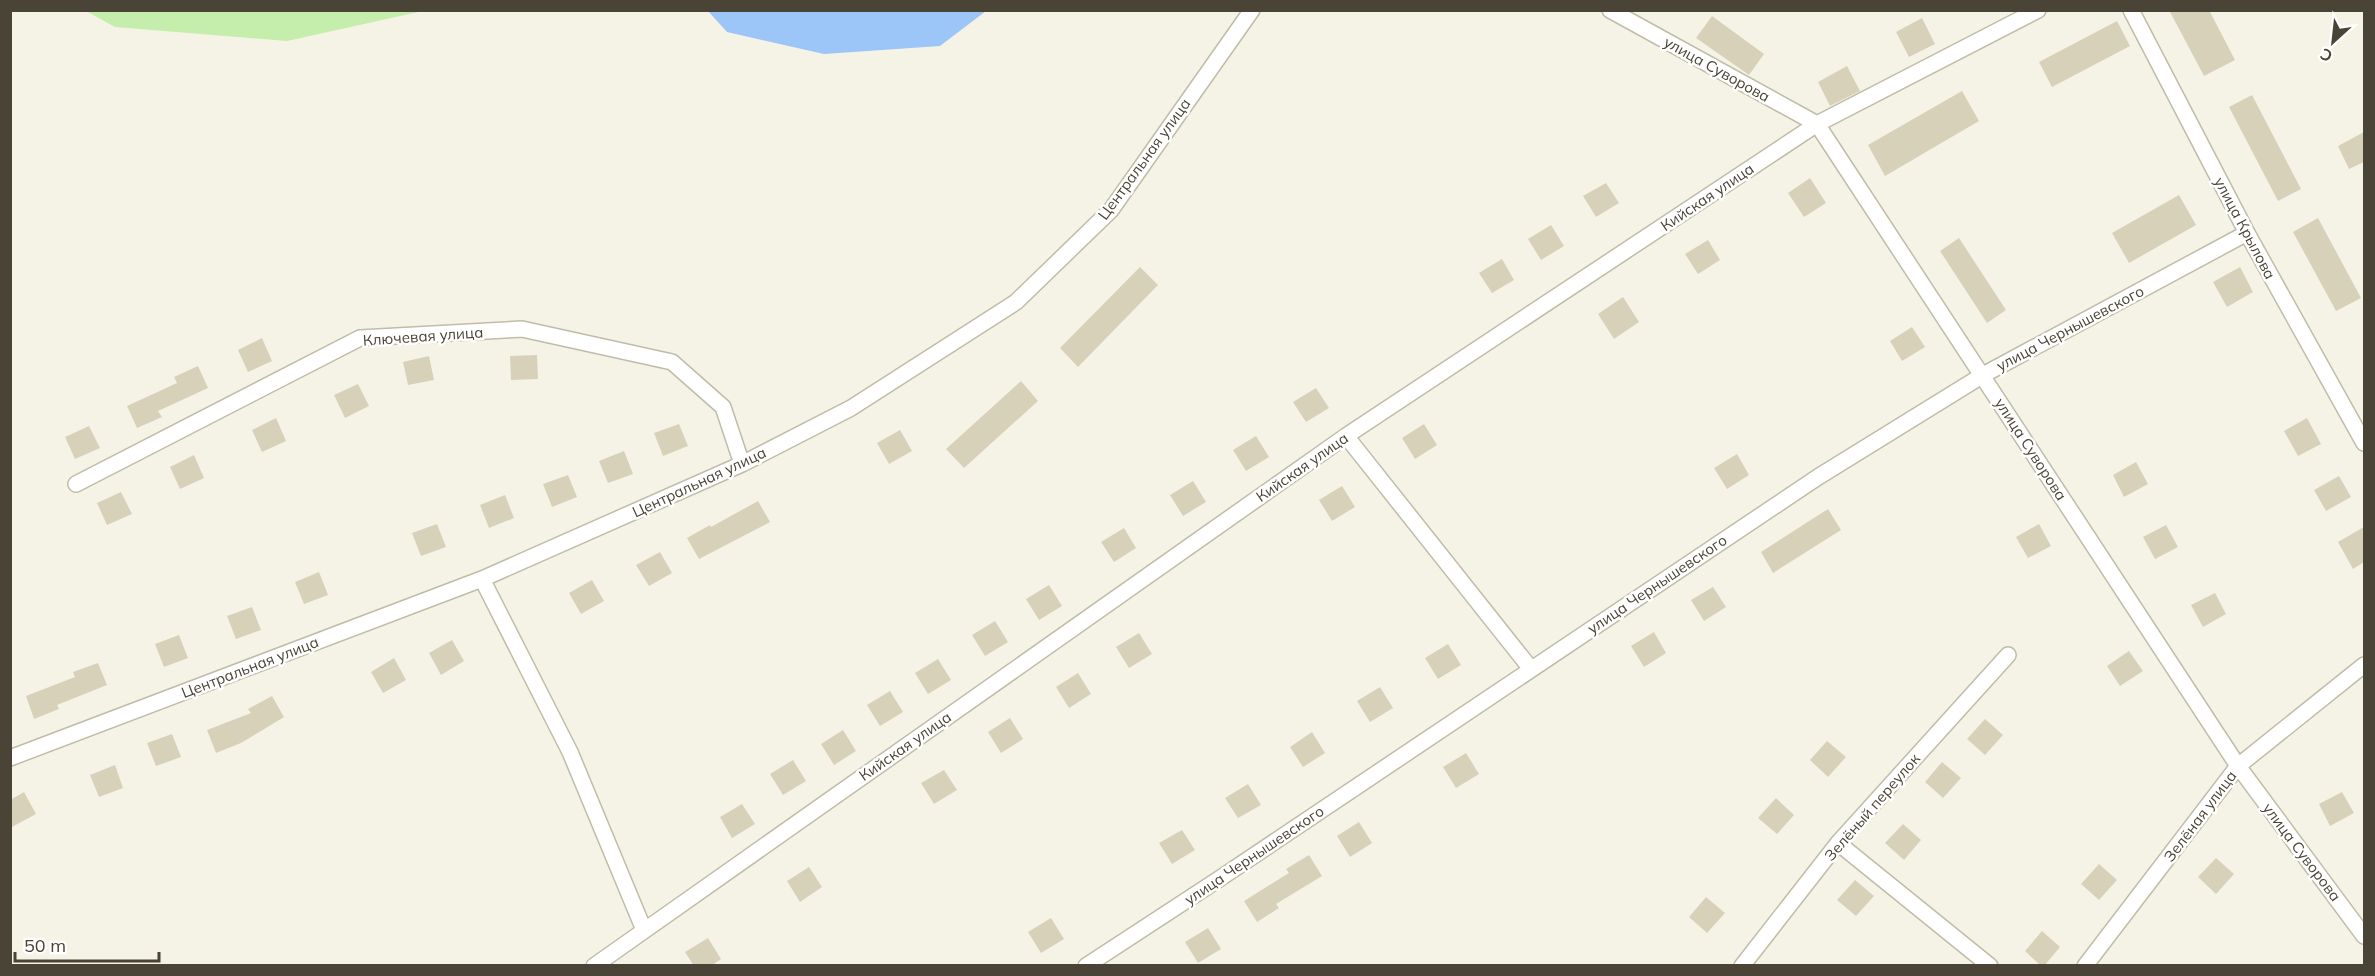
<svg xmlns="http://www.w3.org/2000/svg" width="2375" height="976" viewBox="0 0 2375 976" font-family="Mulish,sans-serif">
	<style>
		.green { fill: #c5edab }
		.water { fill: #9cc5f8 }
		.building { fill: #d8d1ba }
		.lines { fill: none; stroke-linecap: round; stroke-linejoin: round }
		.street-casing { stroke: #c1bca8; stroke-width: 18 }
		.street { stroke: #fff; stroke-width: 15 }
		.labels { text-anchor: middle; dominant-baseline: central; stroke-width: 5; stroke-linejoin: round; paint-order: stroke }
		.street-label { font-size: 15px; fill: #494435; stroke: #fff }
	</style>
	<rect width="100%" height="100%" fill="#f5f3e6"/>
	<path class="green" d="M86 11H423L287 41 115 27Z"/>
	<path class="water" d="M708 11H986L940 46 824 54 727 32Z"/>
	<path class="building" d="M2169 10H2209L2235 60 2204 76Z
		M1712 16 1764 54 1749 75 1696 38Z
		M1922 18 1935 44 1909 57 1896 32Z
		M2117 21 2130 46 2052 87 2039 62Z
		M1847 66 1860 91 1830 106 1818 82Z
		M1962 91 1979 121 1885 176 1868 145Z
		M2252 95 2301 189 2278 201 2229 107Z
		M2364 132V162L2349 169 2338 146Z
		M1810 178 1826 203 1804 217 1788 193Z
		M1606 183 1619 203 1596 217 1583 196Z
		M2179 195 2196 225 2129 263 2112 233Z
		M2318 218 2361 298 2336 311 2293 232Z
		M1551 225 1564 246 1541 260 1528 239Z
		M1959 238 2006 310 1987 323 1940 251Z
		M1708 240 1720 260 1698 274 1685 254Z
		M1502 259 1514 280 1492 293 1479 273Z
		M1140 267 1158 285 1078 367 1060 348Z
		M2240 267 2253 292 2227 307 2213 282Z
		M1623 297 1639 322 1614 339 1598 314Z
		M1912 327 1925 347 1902 361 1890 341Z
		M262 338 272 361 248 372 238 350Z
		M537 355 538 379 511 380 510 356Z
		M429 356 434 380 408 385 403 362Z
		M198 366 208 388 158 411 162 417 137 428 127 406 177 383 174 377Z
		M1021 381 1038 401 964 468 946 449Z
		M358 384 369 406 345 418 334 395Z
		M1316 388 1329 408 1306 422 1293 402Z
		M276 418 286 441 262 452 252 430Z
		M2307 418 2321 444 2298 456 2284 431Z
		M679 424 688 446 663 456 654 433Z
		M1424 424 1437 445 1415 459 1402 438Z
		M89 426 100 448 75 459 65 437Z
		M900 430 912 451 889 464 877 443Z
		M1256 436 1269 457 1246 471 1233 450Z
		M624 451 633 474 608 483 599 461Z
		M1737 454 1749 475 1727 489 1714 468Z
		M194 455 204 478 180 489 170 467Z
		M2136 462 2148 484 2124 497 2113 475Z
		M568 475 577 497 552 507 543 484Z
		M2339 476 2351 497 2326 511 2314 490Z
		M1193 481 1206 502 1183 516 1170 495Z
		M1342 486 1355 507 1332 521 1319 500Z
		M121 492 132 514 107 525 97 503Z
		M505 495 514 518 489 528 480 505Z
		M758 501 770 522 699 559 687 538 710 525 711 527Z
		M1828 509 1841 530 1773 573 1761 552Z
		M437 524 446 547 421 556 412 533Z
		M2039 524 2051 546 2028 558 2016 537Z
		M2166 525 2178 547 2155 559 2143 537Z
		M2364 527V562L2353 569 2338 542Z
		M1124 528 1136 548 1114 562 1101 542Z
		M660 552 672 573 649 586 636 565Z
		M319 572 328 595 304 604 295 582Z
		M592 580 604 601 581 614 569 593Z
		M1049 585 1062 606 1039 620 1026 599Z
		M1713 587 1726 607 1704 621 1691 600Z
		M2215 593 2226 614 2203 627 2191 605Z
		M252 607 261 630 236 639 227 616Z
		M995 621 1008 642 985 656 972 635Z
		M1654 632 1666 653 1644 667 1631 646Z
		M1139 633 1152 654 1129 668 1116 647Z
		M179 635 188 658 164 667 155 644Z
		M452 640 464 661 441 675 429 653Z
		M1448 644 1461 665 1438 679 1425 658Z
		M2129 651 2143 671 2120 686 2107 666Z
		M394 658 406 680 383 693 371 672Z
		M938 659 951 680 928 694 915 673Z
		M98 663 107 685 57 705 59 709 34 719 26 696 75 677 73 672Z
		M1078 673 1091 694 1069 708 1056 687Z
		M1380 687 1393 708 1370 722 1357 701Z
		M890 691 903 712 880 726 867 705Z
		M272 696 284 717 241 743 216 753 207 730 251 713 248 709Z
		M1010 718 1023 739 1001 753 988 732Z
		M1985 719 2003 735 1985 755 1967 739Z
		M843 730 856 751 834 765 821 744Z
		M1312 732 1325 753 1303 767 1290 747Z
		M172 734 181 757 156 766 147 743Z
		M1827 741 1846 757 1828 777 1810 760Z
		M1466 753 1479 774 1456 788 1443 767Z
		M793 760 806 781 783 795 770 774Z
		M1942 762 1961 778 1943 798 1925 782Z
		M115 765 123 788 99 797 90 775Z
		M944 770 957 790 934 804 921 783Z
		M1248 784 1261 805 1238 818 1225 798Z
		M24 792 36 814 10 828V800Z
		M2342 792 2354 813 2330 826 2319 804Z
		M1776 798 1794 815 1777 834 1758 818Z
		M742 804 755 824 732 838 720 817Z
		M1359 822 1372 843 1350 857 1337 836Z
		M1903 824 1921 840 1904 860 1885 843Z
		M1182 830 1195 850 1172 864 1159 843Z
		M1309 855 1322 876 1276 904 1279 908 1257 922 1244 901 1289 873 1286 869Z
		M2216 858 2234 874 2216 894 2198 877Z
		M2099 864 2117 880 2099 900 2081 884Z
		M809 867 822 887 800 902 787 881Z
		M1855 880 1874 896 1856 916 1837 900Z
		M1706 897 1725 913 1707 933 1689 917Z
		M1051 918 1064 939 1041 953 1028 932Z
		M1208 928 1221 949 1198 963 1185 942Z
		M2042 931 2060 947 2044 966H2041L2025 951Z
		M708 938 721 959 711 966H694L685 952Z"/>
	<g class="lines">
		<g class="street-casing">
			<path id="street" d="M1610 10 1817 124 2238 766 2364 936
				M2131 10 2247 233 2364 443
				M1346 436 1531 669
				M76 484 360 338 522 329 672 362 723 407 742 464
				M482 579 570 752 644 930
				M10 758 482 579 742 464 851 408 1016 302 1111 210 1252 10
				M1838 843 1990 966
				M594 966 1346 436 1817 124 2038 10
				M1086 966 1219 879 1818 477 1983 375 2247 233
				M1742 966 1838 843 2008 655
				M2085 966 2238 766 2364 665"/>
		</g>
		<use href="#street" class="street"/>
	</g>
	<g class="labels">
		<g class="street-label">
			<text transform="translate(1717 69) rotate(29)">улица Суворова</text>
			<text transform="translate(1144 159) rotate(-54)">Центральная улица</text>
			<text transform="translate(1707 197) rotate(-34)">Кийская улица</text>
			<text transform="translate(2245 228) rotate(62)">улица Крылова</text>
			<text transform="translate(2070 328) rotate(-28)">улица Чернышевского</text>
			<text transform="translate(423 336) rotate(-4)">Ключевая улица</text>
			<text transform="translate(2031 449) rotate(57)">улица Суворова</text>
			<text transform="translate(1302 467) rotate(-35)">Кийская улица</text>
			<text transform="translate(699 482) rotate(-25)">Центральная улица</text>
			<text transform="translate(1657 584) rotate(-34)">улица Чернышевского</text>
			<text transform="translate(250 667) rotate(-21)">Центральная улица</text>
			<text transform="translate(905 746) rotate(-35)">Кийская улица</text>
			<text transform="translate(1872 807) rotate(-49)">Зелёный переулок</text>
			<text transform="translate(2200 816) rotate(-53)">Зелёная улица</text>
			<text transform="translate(2302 852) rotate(53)">улица Суворова</text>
			<text transform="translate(1254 855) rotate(-34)">улица Чернышевского</text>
		</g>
	</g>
	<rect width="2375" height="976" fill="none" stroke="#494435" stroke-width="24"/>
	<g transform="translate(2333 42) rotate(207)" stroke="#ffffff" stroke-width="4.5" paint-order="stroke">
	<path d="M0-4.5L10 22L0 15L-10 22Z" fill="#494435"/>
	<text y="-9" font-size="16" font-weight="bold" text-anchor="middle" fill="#494435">С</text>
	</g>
	<path d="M15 952v9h144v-9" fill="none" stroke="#494435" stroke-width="3"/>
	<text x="24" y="952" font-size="18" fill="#494435" stroke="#ffffff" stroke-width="4.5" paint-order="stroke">50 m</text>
</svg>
